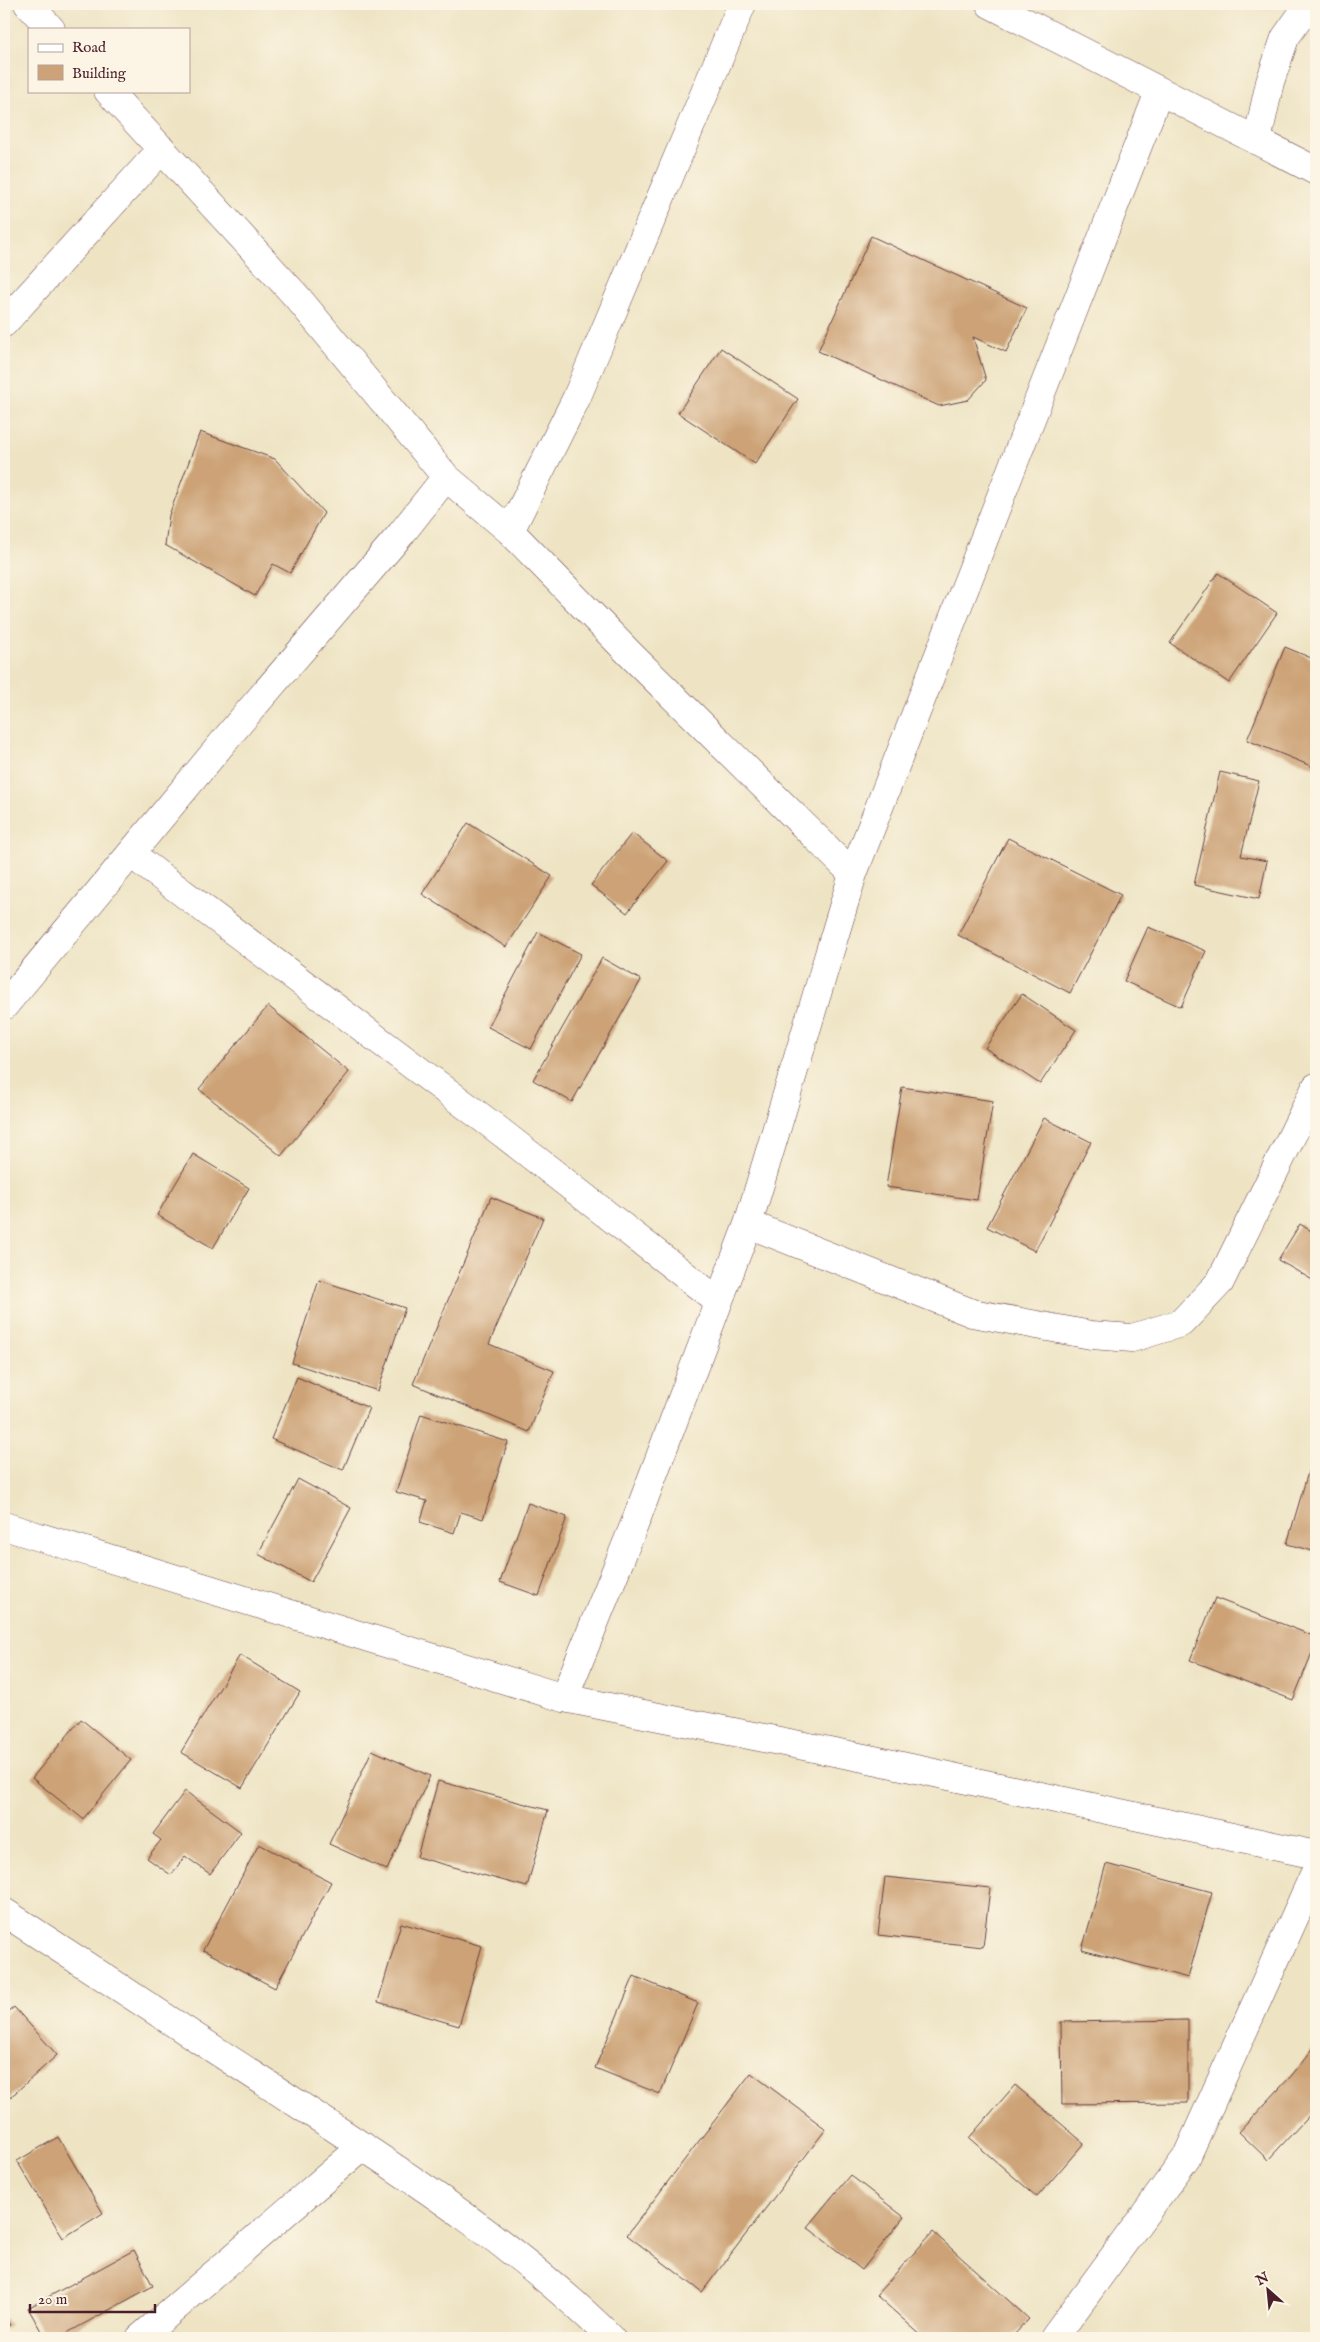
<svg xmlns="http://www.w3.org/2000/svg" width="1320" height="2342" viewBox="0 0 1320 2342" font-family="'IM FELL English',serif">
	<style>
		.building { fill: #cca276 }
		.lines { fill: none; stroke-linecap: round; stroke-linejoin: round }
		.minor-casing { stroke: #633d42; stroke-width: 29 }
		.minor { stroke: #fff; stroke-width: 28 }
	</style>
	<rect width="100%" height="100%" fill="#fcf5e5"/>
	<filter id="ink" filterUnits="userSpaceOnUse"><feTurbulence type="fractalNoise" baseFrequency=".02" numOctaves="2"/><feDisplacementMap in="SourceGraphic" scale="10" xChannelSelector="R" yChannelSelector="G"/><feConvolveMatrix kernelMatrix="1 2 1 2 8 2 1 2 1" color-interpolation-filters="sRGB"/></filter>
	<filter id="wash" filterUnits="userSpaceOnUse"><feTurbulence type="fractalNoise" baseFrequency=".0096" numOctaves="4" result="noise"/><feDisplacementMap in="SourceGraphic" scale="20" xChannelSelector="R" yChannelSelector="G"/><feGaussianBlur stdDeviation="1.12" result="paint"/><feColorMatrix in="noise" values="0 0 0 0 0 0 0 0 0 0 0 0 0 0 0 0 0 1.4 0 .05"/><feComposite in="paint" operator="in"/></filter>
	<g filter="url(#wash)">
		<rect width="100%" height="100%" fill="#eee4c4"/>
		<g id="blocks">
			<path class="building" d="M871 236 1027 308 1006 352 973 337 986 380 968 400 939 406 818 351Z
				M721 348 798 399 755 464 678 413Z
				M200 432 275 459 324 513 290 573 273 564 255 596 165 545 169 515Z
				M1218 573 1277 613 1229 683 1170 643Z
				M1285 647 1316 660V768L1247 740Z
				M1220 772 1259 781 1241 856 1267 861 1259 899 1194 885Z
				M468 823 552 876 506 947 422 894Z
				M632 833 668 861 627 913 591 885Z
				M1008 838 1121 895 1070 993 958 935Z
				M1148 927 1206 951 1181 1007 1124 981Z
				M538 932 581 954 531 1049 488 1027Z
				M602 958 641 980 572 1102 533 1080Z
				M1022 994 1076 1030 1040 1084 985 1048Z
				M268 1006 349 1072 281 1156 199 1089Z
				M902 1087 993 1101 977 1200 886 1187Z
				M1044 1118 1091 1142 1035 1251 987 1227Z
				M193 1154 249 1188 213 1248 157 1215Z
				M491 1197 543 1218 489 1344 554 1371 529 1432 413 1384Z
				M1300 1224 1316 1234V1282L1278 1260Z
				M319 1280 405 1308 378 1391 292 1363Z
				M297 1377 369 1408 343 1470 271 1439Z
				M421 1414 508 1442 483 1519 461 1512 454 1533 420 1522 427 1501 396 1492Z
				M1316 1445V1552L1287 1544Z
				M298 1479 351 1508 311 1582 258 1554Z
				M528 1503 567 1517 539 1596 500 1582Z
				M1215 1598 1316 1637V1643L1293 1700 1190 1660Z
				M240 1655 300 1692 242 1788 181 1752Z
				M81 1719 131 1760 83 1819 32 1778Z
				M372 1750 430 1776 387 1870 329 1844Z
				M438 1781 548 1810 527 1887 417 1857Z
				M185 1791 241 1832 210 1874 185 1856 171 1875 147 1858 161 1840 153 1834Z
				M259 1844 331 1882 275 1988 203 1950Z
				M1106 1864 1212 1892 1188 1978 1082 1950Z
				M885 1877 990 1888 983 1947 878 1935Z
				M401 1923 482 1946 459 2026 378 2002Z
				M634 1976 698 2003 660 2094 595 2068Z
				M14 2007 57 2055 4 2103V2016Z
				M1188 2020V2103L1062 2104 1061 2022Z
				M1315 2046 1316 2108 1268 2160 1239 2132 1292 2075Z
				M751 2073 826 2129 702 2292 627 2235Z
				M1015 2085 1084 2143 1037 2197 969 2138Z
				M58 2137 103 2213 63 2238 17 2161Z
				M850 2175 904 2217 862 2270 807 2227Z
				M933 2232 1029 2319 1011 2338H924L876 2295Z
				M134 2250 153 2286 58 2338H45L28 2308Z
				M4 2316 10 2325 4 2329Z"/>
		</g>
	</g>
	<g filter="url(#ink)">
		<use href="#blocks" fill-opacity="0" stroke="#633d42" stroke-width="1"/>
		<g class="lines">
			<g class="minor-casing">
				<path id="minor" d="M28 4 51 29
					M990 4 1316 171
					M108 91 297 297 446 477 510 531 630 654 853 874
					M1257 141 1270 82 1285 38 1309 4
					M4 323 162 149
					M510 531 576 399 742 4
					M131 854 497 1129 718 1301
					M4 1006 240 722 401 534 446 477
					M748 1224 972 1313 1091 1335 1132 1338 1181 1323 1220 1282 1316 1087
					M4 1526 564 1698 874 1760 1316 1855
					M564 1698 635 1523 748 1224 853 874 1159 92
					M4 1912C105 1978 206 2044 307 2110 413 2179 521 2249 611 2338
					M140 2338 363 2146
					M1054 2338 1186 2158 1316 1870"/>
			</g>
			<use href="#minor" class="minor"/>
		</g>
	</g>
	<rect width="1320" height="2342" fill="none" stroke="#fcf5e5" stroke-width="20"/>
	<rect x="28" y="28" width="162" height="65" fill="#fcf5e5" stroke="#b59f9b"/>
	<rect x="38" y="44" width="25" height="8" fill="#ffffff" stroke="#b59f9b"/>
	<text x="72" y="52" font-size="15" fill="#4a1f2b">Road</text>
	<rect x="38" y="65" width="25" height="15" fill="#cca276" stroke="#b59f9b"/>
	<text x="72" y="78" font-size="15" fill="#4a1f2b">Building</text>
	<g transform="translate(1268 2290) rotate(333)" stroke="#fcf5e5" stroke-width="4" paint-order="stroke">
	<path d="M0-4L9 19L0 12L-9 19Z" fill="#4a1f2b"/>
	<text y="-8" font-size="14" font-weight="bold" text-anchor="middle" fill="#4a1f2b">N</text>
	</g>
	<path d="M30 2304v8h125v-8" fill="none" stroke="#4a1f2b" stroke-width="2.5"/>
	<text x="38" y="2304" font-size="15" fill="#4a1f2b" stroke="#fcf5e5" stroke-width="4" paint-order="stroke">20 m</text>
</svg>
